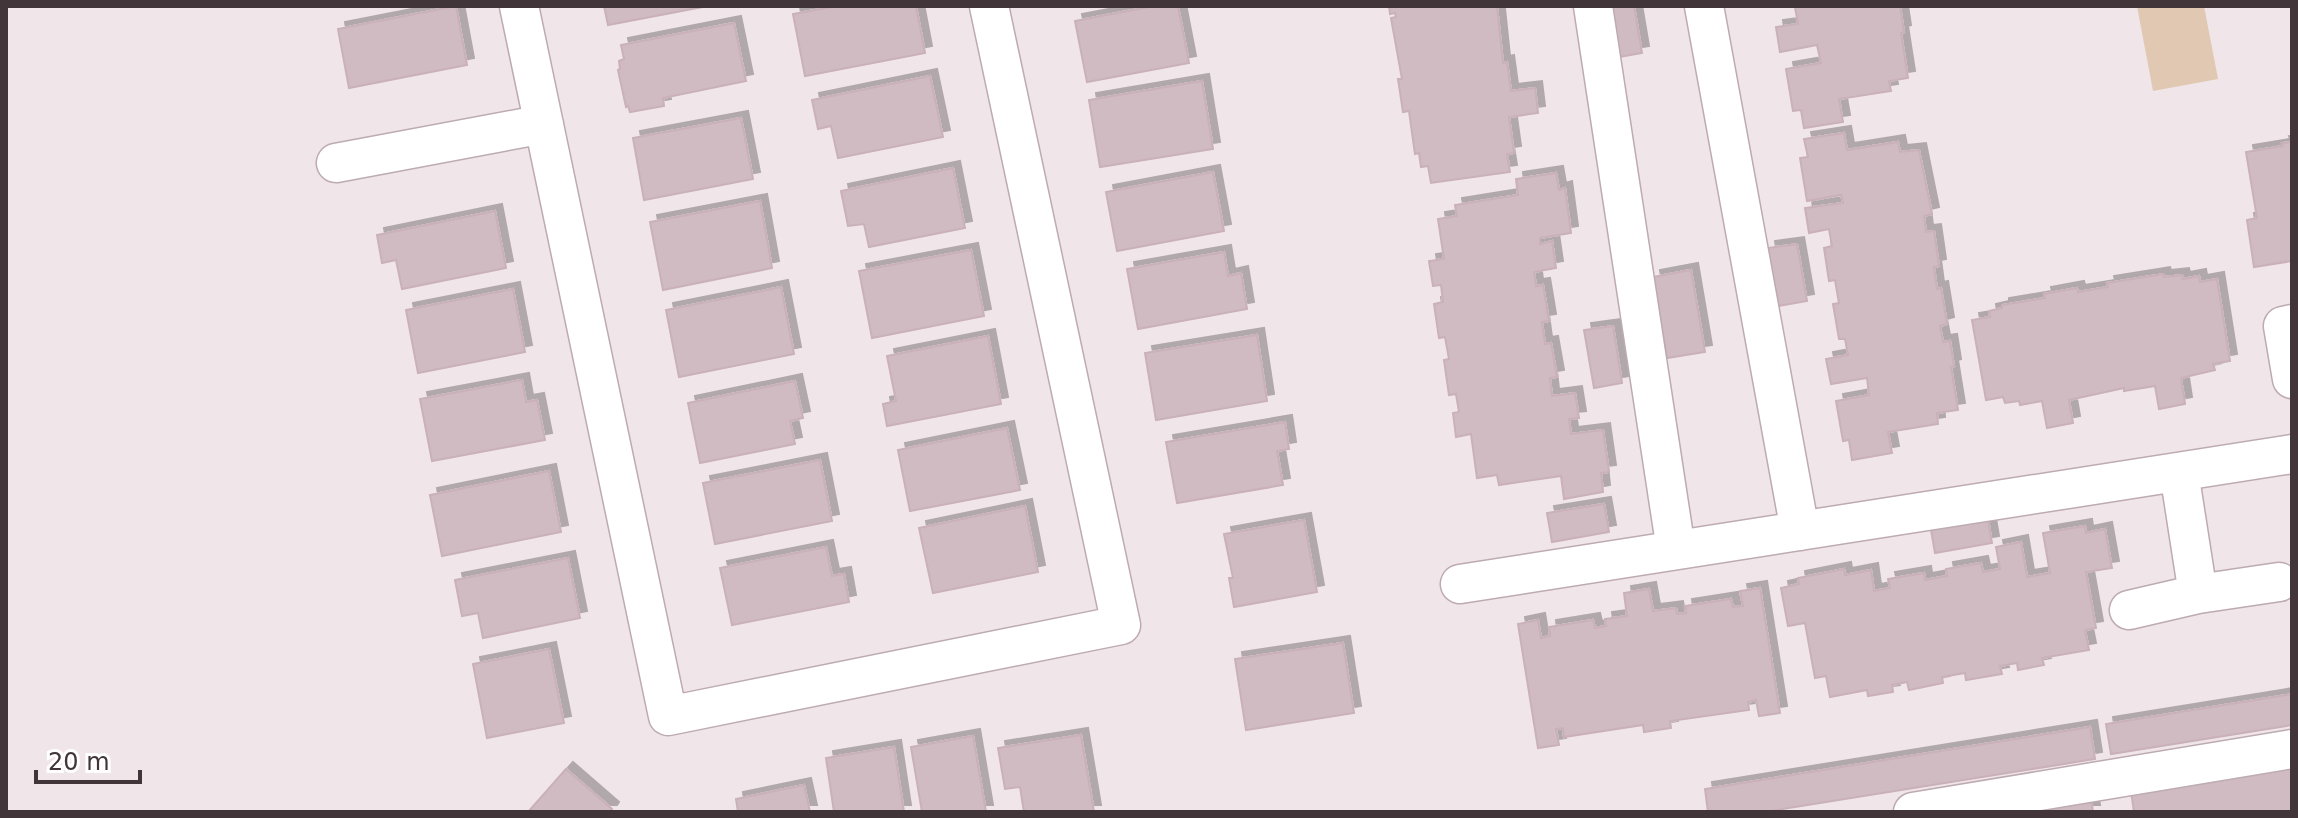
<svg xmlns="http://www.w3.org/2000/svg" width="2298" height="818" viewBox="0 0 2298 818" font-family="'DejaVu Sans',sans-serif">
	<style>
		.green { fill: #e0c8b2 }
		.building { fill: #d0bbc3; stroke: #cab0b9; stroke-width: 2; filter: url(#shadow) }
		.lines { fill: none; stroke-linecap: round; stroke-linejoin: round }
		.minor-casing { stroke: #bdabb1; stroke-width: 41 }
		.minor { stroke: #fff; stroke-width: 38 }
	</style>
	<defs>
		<filter id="shadow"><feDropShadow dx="7" dy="-7" stdDeviation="0" flood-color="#0004"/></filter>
	</defs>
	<rect width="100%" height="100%" fill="#f0e5e8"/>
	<path class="green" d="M2137 6H2204L2218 79 2153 91Z"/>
	<path class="building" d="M456 6 467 65 349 88 338 29Z
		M604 6H708L608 25Z
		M837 6H916L925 53 805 76 793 14Z
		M1154 6H1178L1189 63 1087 82 1075 21Z
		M1389 6H1497L1503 63 1507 62 1511 91 1535 88 1538 113 1509 117 1514 153 1507 154 1510 172 1431 183 1428 166 1421 167 1419 153 1415 154 1409 111 1403 112 1398 79H1402L1391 18 1396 17 1395 13 1390 14Z
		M1605 6H1634L1642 53 1613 58Z
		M1788 6H1900L1904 32 1901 33 1908 78 1889 81 1891 91 1839 99 1843 122 1804 128 1801 110 1793 111 1786 69 1821 63 1817 45 1780 52 1776 27 1798 24 1795 7Z
		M734 23 746 81 663 98 664 106 630 112 628 106 626 107 618 70 620 69 619 61 624 59 621 45Z
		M930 76 943 137 838 158 831 126 818 129 812 100Z
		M1202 81 1213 149 1100 167 1089 100Z
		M741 118 753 179 644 200 633 138Z
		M1844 133 1847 150 1898 142 1900 152 1919 150 1932 214 1924 216 1926 232 1934 231 1939 266 1934 267 1937 289 1941 288 1947 324 1940 326 1943 342 1950 341 1954 366 1951 367 1958 410 1937 413 1938 424 1888 432 1892 453 1852 460 1849 440 1843 441 1836 401 1869 395 1867 378 1831 384 1826 359 1848 355 1845 339H1839L1833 304 1839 303 1835 280 1829 281 1824 248 1832 246 1829 229 1809 233 1805 208 1843 203 1841 195 1807 201 1800 158 1808 157 1804 139Z
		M2292 142V261L2254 267 2247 220 2257 218 2246 152 2283 146 2282 143Z
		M953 168 965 228 869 247 864 224 848 226 841 191Z
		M1213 172 1224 231 1117 251 1106 192Z
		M1556 173 1559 190 1565 188 1571 233 1540 238V244L1552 241 1556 268 1534 272 1536 286 1543 285 1549 321 1542 322 1545 344 1551 343 1557 377 1550 378 1552 396 1575 393 1579 418 1569 419 1571 434 1603 430 1609 472 1601 473 1603 492 1564 499 1561 476 1499 485 1497 475 1477 478 1471 434 1456 437 1453 413 1459 412 1456 394 1449 395 1444 360 1449 359 1445 337 1439 338 1434 304 1443 302 1441 285 1433 286 1429 261 1444 259 1438 219 1457 216 1455 205 1518 195 1516 179Z
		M760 201 772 268 663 290 650 222Z
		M495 211 506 268 402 289 396 260 382 263 377 235Z
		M1797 244 1807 301 1778 306 1768 248Z
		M971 250 984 316 872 338 859 271Z
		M1224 252 1228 276 1241 273 1247 309 1138 329 1127 269Z
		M1691 270 1705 352 1667 358 1653 277Z
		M2163 274 2164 277 2182 275 2183 279 2199 276 2200 282 2217 279 2230 361 2213 364 2215 370 2181 378 2185 404 2159 409 2155 386 2124 391V388L2069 400 2073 423 2047 428 2042 401 2020 405 2019 401 2005 403 2003 397 1986 400 1972 320 1990 317 1989 311 2002 308V305L2045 298 2044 294 2077 288 2078 292 2108 287 2107 283Z
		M781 287 794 354 679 377 666 310Z
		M513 289 525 352 418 373 406 310Z
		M1613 326 1622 383 1594 388 1584 330Z
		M1257 335 1267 401 1156 420 1145 353Z
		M988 336 1001 404 887 426 883 404 896 401 887 356Z
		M522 380 526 402 537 400 545 440 432 461 420 399Z
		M795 381 803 418 790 421 795 444 700 463 688 403Z
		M1285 422 1289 449 1277 451 1283 485 1177 503 1166 442Z
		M1007 428 1020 490 910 511 898 450Z
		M820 460 832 521 715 544 703 483Z
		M549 471 561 532 442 556 430 495Z
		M1604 504 1609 532 1552 542 1547 513Z
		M1025 506 1038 572 933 593 919 528Z
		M1987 514 1992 543 1935 553 1930 524Z
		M1304 520 1317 592 1234 607 1229 578H1233L1224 534Z
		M2085 526 2086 533 2105 529 2112 568 2086 572 2096 628 2085 630 2089 650 2042 658 2044 665 2018 670 2017 663 2000 666 2002 674 1966 680 1965 673 1942 677 1943 683 1909 690 1907 682 1892 685 1893 692 1868 696 1867 690 1830 697 1826 676 1815 678 1805 623 1788 626 1781 588 1799 584 1798 578 1844 569 1845 575 1871 570 1874 591 1890 588 1888 579 1924 573 1925 580 1947 576 1946 569 1981 563 1983 572 2000 569 1996 547 2021 542 2027 577 2050 573 2043 533Z
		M826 547 832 576 844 574 849 602 732 625 720 568Z
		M568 558 580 618 483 638 478 613 462 616 455 580Z
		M1760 588 1780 713 1759 716 1756 700 1748 702 1749 710 1670 721 1671 728 1644 732 1643 725 1564 737 1563 728 1556 729 1559 745 1538 748 1518 624 1538 620 1541 638 1550 636 1549 627 1593 620 1595 628 1606 626 1605 619 1627 616 1624 593 1649 589 1653 611 1676 608 1677 614 1686 613 1685 606 1731 599 1733 607 1743 606 1740 591Z
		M1343 643 1354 713 1246 730 1235 659Z
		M549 649 564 723 487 738 473 664Z
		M2292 694V725L2111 754 2106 724Z
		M2090 727 2095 759 1764 812H1708L1705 789Z
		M1081 735 1094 812H1024L1020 787 1005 789 998 748Z
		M973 736 986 812H922L911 747Z
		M894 747 904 812H834L826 758Z
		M2292 765V812H2134L2131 791Z
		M566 769 612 809 610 812H528Z
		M804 785 810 812H738L736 799Z
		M2091 799 2093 812H2011Z"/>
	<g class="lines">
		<g class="minor-casing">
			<path id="minor" d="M519 6 668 716 1121 625 989 6
				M1593 6 1676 550
				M1704 6 1800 531
				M336 163 544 124
				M2292 324 2283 326 2292 379
				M2179 472 2198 594 2279 582
				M1460 584 2292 454
				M2129 610 2198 594
				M1913 812 2292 749"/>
		</g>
		<use href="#minor" class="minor"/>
	</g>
	<rect width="2298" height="818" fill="none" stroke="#41353a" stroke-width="16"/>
	<path d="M36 770v12h104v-12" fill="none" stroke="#41353a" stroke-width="4"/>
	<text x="48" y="770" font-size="24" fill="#41353a" stroke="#ffffff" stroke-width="6" paint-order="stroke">20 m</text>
</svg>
